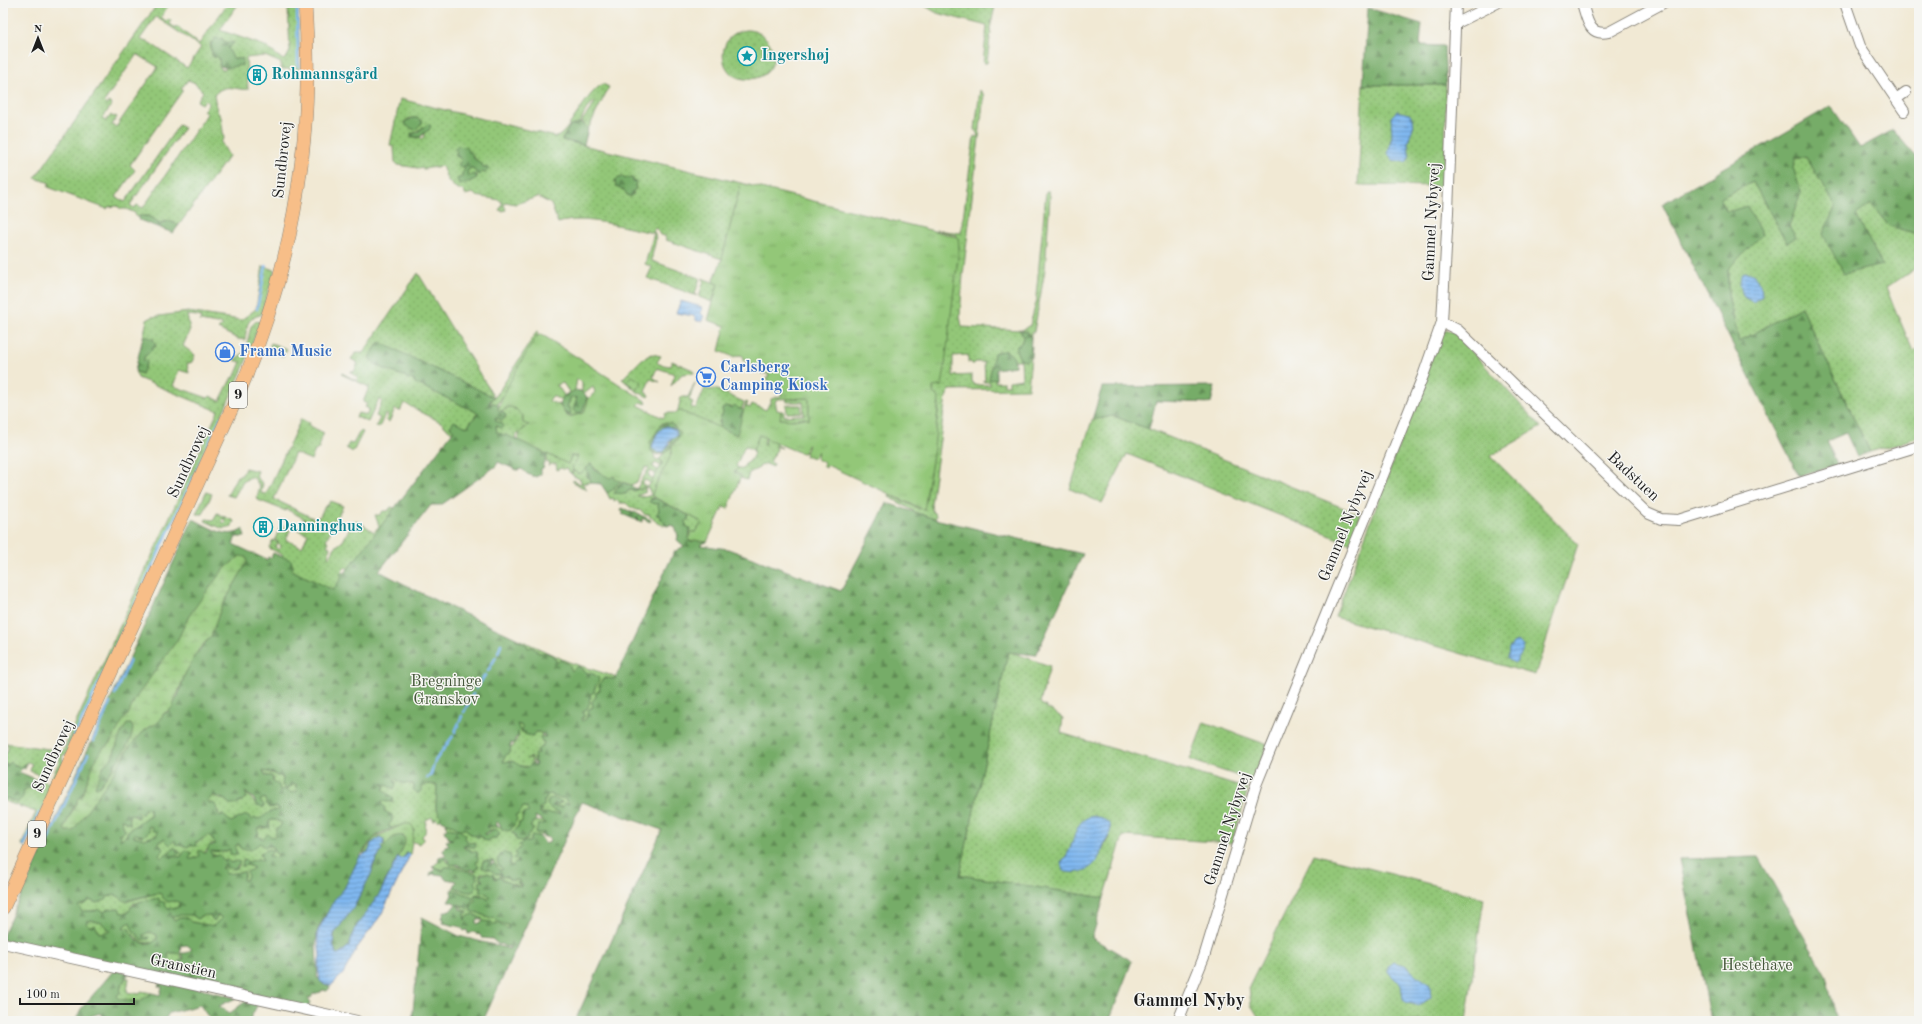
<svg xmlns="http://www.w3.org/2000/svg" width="1922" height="1024" viewBox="0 0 1922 1024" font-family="'Old Standard TT',serif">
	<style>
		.grass { fill: url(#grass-dots); stroke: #58724a; fill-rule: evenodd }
		.forest { fill: url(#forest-firs); stroke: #496442; fill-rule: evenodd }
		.wetland { fill: url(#wetland-marsh); stroke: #58724a; fill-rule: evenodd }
		.park { fill: url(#park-tufts); stroke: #58724a; fill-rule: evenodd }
		.water { fill: url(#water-rules); stroke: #4e6a86 }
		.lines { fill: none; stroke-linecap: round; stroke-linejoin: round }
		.stream { stroke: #80b8f0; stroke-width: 2.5 }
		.minor-casing { stroke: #868278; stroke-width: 12 }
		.major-casing { stroke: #868278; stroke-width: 14 }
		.minor { stroke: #fff; stroke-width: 10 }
		.major { stroke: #f7be88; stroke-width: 13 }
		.labels { text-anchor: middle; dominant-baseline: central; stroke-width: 3; stroke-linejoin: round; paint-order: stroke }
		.shield { fill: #f6f6f2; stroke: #5d5d5c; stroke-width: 1 }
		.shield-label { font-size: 15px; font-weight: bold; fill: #1c1c1c }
		.culture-label { font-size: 16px; font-weight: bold; fill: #0d838f; stroke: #f6f6f2; text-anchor: start }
		.street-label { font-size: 16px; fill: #1c1c1c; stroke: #f6f6f2 }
		.shop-label { font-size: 16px; font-weight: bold; fill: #366cbe; stroke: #f6f6f2; text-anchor: start }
		.park-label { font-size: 16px; fill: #46583c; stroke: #f6f6f2 }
		.quarter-label { font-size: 18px; font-weight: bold; fill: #1c1c1c; stroke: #f6f6f2 }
	</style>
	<defs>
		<pattern id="grass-dots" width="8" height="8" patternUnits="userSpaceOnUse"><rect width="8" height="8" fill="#93c778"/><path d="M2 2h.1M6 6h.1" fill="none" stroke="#7eaa67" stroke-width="1.8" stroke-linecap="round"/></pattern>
		<pattern id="forest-firs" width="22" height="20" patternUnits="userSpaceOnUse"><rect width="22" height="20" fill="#76ac68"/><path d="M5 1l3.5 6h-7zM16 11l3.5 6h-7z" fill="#608b55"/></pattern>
		<pattern id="wetland-marsh" width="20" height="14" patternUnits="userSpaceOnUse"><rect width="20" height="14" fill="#93c778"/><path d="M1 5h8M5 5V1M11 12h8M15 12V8" fill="none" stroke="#7eaa67"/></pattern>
		<pattern id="park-tufts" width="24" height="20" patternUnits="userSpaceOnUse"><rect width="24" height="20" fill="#93c778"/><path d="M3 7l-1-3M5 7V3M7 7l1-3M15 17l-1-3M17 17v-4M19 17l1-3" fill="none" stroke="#7eaa67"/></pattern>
		<pattern id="water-rules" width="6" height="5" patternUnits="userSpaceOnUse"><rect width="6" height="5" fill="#80b8f0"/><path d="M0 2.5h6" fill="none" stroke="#6895c2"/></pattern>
	</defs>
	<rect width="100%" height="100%" fill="#f6f6f2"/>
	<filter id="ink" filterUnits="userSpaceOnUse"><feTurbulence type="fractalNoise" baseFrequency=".025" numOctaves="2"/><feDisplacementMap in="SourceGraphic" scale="8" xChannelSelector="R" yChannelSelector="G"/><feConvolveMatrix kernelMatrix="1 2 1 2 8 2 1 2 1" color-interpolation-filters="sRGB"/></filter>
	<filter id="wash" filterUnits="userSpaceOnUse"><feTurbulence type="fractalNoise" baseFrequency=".012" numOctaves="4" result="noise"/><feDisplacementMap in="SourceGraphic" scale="16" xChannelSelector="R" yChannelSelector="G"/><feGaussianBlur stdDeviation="0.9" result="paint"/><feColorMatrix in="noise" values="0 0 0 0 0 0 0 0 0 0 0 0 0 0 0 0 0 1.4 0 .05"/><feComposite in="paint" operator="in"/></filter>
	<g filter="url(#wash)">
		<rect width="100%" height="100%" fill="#f1e9d4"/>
		<path class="grass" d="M158 3H170L161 17 166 21 168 19 171 21 170 24 176 28 178 27 199 44 228 3H239L220 30 265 46 283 60 287 57 290 51 288 9 287 5 280 3H298L300 69H281V63L265 56 246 58 248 89C241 91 230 85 222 89 218 90 217 93 214 95L217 111 221 117 224 139 221 142 229 156 179 225 165 221 160 223 148 216 136 217 135 213 126 209H121L117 206 108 207 107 209 48 187 50 183 35 178ZM156 17 201 47 187 68 147 41 146 42 140 39ZM215 39 226 44 236 66 231 65 224 70 221 69 219 64 220 58 217 55 212 54 210 44ZM137 54 158 67 116 127 112 125 117 117 115 116 114 117 110 115 106 121 102 119 112 104 109 102 107 105 104 102ZM188 80 195 83 203 92 197 101 202 104 205 100 207 101 208 104 203 111 207 114 143 208 137 205 134 208 130 205 184 128 179 125 125 202 116 197 135 170 130 165 183 90 181 89Z
			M920 3 976 4 977 6 987 7 989 4 995 6 990 29 991 35 989 37 990 38 987 63H983L987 26 937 13Z
			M746 30C777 30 786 76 750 79 716 82 714 33 746 30Z
			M603 84 609 87 588 129 582 121 596 101C587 105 583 115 580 123L569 127 562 140 741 183 722 259 666 240 665 236 660 235 656 228 653 230C660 239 651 250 652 261L700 278 695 294 697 296 647 278 652 267 645 264 654 233C624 228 585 214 558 223L551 204 538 197 515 204 506 202 504 204 506 210 502 211 499 210 502 206V202L499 200 476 196 473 193 465 195 464 191C448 186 448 181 442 166L424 169 398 165 395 162 394 148 390 145 400 99 556 137C568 135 585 93 603 84ZM410 118H417L423 122 418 127 413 129 404 122ZM429 124 430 126 424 133V137L422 139 420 137 416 138 415 132ZM457 146C465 145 479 165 488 170L485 173 483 172 478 174 473 168H470L467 172 469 177 477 175V177L465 184 462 177 465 172 463 160 455 155 458 151ZM624 179H633L636 188 633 190V195L619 187Z
			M1363 85H1446L1445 186 1358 185ZM1411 116C1417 130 1408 132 1408 143 1407 151 1411 155 1406 162L1392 160C1384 138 1397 130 1411 116Z
			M980 90 984 95 963 275 960 316 962 327 1022 330 1030 325 1037 299 1036 296 1046 191H1049L1050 197 1045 270 1034 332H1031V338L1027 332 1020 330 1024 335 1021 343 1016 350 1020 358 1028 355 1032 346 1028 389 950 390 946 397 931 504 932 511 936 515 935 519 921 515 889 497V495L920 509 926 501 939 406 938 397 933 393V386L941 385 943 375 959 248 957 235 936 230 961 233 974 136 976 137 978 136 975 129ZM1006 351 1015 360H1021L1022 379 1009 381V385H1004V382H995L996 379 995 380 992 368 994 353ZM968 355V362H971L972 364H974L975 362H984L985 381 983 382H989L991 385H974V383L972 382V375L953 376V356Z
			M1796 157H1806L1836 206 1823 234 1871 204 1889 226 1919 234V266L1886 288 1913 351 1919 349V437L1870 452 1801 307 1739 342 1728 295V269L1762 235 1727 212 1720 198 1753 182 1787 242 1789 226 1801 192 1793 167Z
			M263 266 275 270 261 315C246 318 247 327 245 340L238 339 218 329 223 325 219 323 217 324 200 321 201 318 198 316 187 315 190 330 183 346 195 355 192 362 187 364 189 373 179 370 173 386 208 398 210 396 220 401 232 377 234 378 241 362 234 360 245 352 251 326 256 321 260 322 245 364 67 754 63 755 62 758 64 762 25 846H23L22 844 36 812 4 801 7 798C19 806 21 800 24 790L37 784 39 775 30 771 32 764 28 762 20 767 3 763V753H7L8 746 6 743 63 751 218 411 138 378 135 371 142 374 145 363 143 360C145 354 151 352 152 347H156L153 339 143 337 147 320 152 317 188 312 241 320 256 309ZM51 755 60 760 49 783 40 779Z
			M418 273 494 397 496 396 537 331 539 332 498 404 493 403 490 405 492 399 375 364 388 369 396 374 405 376 409 379 414 380 416 383 478 412 467 427 454 429 452 432 444 426V424L404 403 400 411 395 409 389 422 386 420 388 415 385 414 379 428 376 426 380 418 376 416 382 401 379 399 368 422 356 417 358 413 367 415 369 409 365 407 367 404 363 402 369 387 341 374 342 373 357 381 358 377 351 373V371L354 372 358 363 351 359 356 353H363Z
			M702 278 718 284 712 302 699 297 704 280Z
			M1442 330 1454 332 1541 427 1491 456 1578 544 1535 675 1335 617Z
			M271 343 287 349 283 356 268 350Z
			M652 354 661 356 657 362 659 364 669 366 672 365V361L693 370 694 373 682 374 671 386 675 374 657 368 653 377 660 382 650 379 645 392 649 395 648 397 636 391 622 379 642 359Z
			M695 383 689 400 693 402 691 407 693 408H696L705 388 708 390 715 389 744 402 742 409 726 406 722 411 723 412 719 423 720 428 678 410 681 397H688Z
			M571 397 577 398V400L583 408 586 400H588L584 413C577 414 569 420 564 412L566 414H570L567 407Z
			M809 398V420L805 418 794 420 780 419 781 411H784V416L804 415 803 402H787L786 399Z
			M510 406 520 412 523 416V423L529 425 524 428 520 434H516L515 440 497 433 495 426 498 427 495 418 503 420 506 416 502 411Z
			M1113 416 1149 429 1361 515 1351 544 1127 454 1102 503 1070 489 1092 420Z
			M301 419 309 423 308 425 324 433 319 443 320 448 315 451 311 460 295 453 274 499 315 519 320 516 325 506 328 505 330 501 343 506 326 540 329 542 327 546 330 547 328 557H330L335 547 343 541 353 521H358L374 532 379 526 375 515H380L383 511H388L391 507 395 508 345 574 348 569 346 567 340 573 342 577 333 590 291 570 292 565 282 557 283 555 269 548 273 540 278 543 275 547 279 550 281 546 275 539 281 525 290 530 286 540 302 547 308 534 298 530 304 519H305L286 509V511L258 500 257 497 260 487 254 478 250 477 243 482 234 497 227 495 237 476 242 475 245 468 258 471 256 476 263 484 261 493 266 494Z
			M360 431 363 432 353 452 346 448 349 443 353 444Z
			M759 435 765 437 764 446 766 441V437L775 442 776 445 782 448 775 446 777 449 770 462 774 464 773 467 766 464 760 466 759 468 749 473 747 480 740 478 741 476 734 472 739 468 743 469 745 464C750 462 752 458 754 453L753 450Z
			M672 446C674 454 658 482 653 491L652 496 654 499H650L658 503 660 507 657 515 662 517 667 526 657 523 653 518 650 517 649 514 645 515 642 511C636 510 630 508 626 503H619L616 500 614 501V498L610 499 607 493 620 481 622 482 616 493 626 494 629 490 635 491 637 489 641 490 642 487 646 489H644L646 492 637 496 645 497 651 495 648 487 662 464V461L659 459Z
			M547 454 568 464 571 456H578L571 474 566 468 563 469 560 468 557 470 556 464H551L548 466 549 463 546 462Z
			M586 469 592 482 588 483 587 481 588 483H582L587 490 573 482V480L578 482V484L581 483V480L572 475 573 471 578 473Z
			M206 492 212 494 203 514H196Z
			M217 513 225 517 222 521 223 523 227 522 224 519 225 517 234 521 231 528 226 527 223 529 205 521 206 519 214 520Z
			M688 515 702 522 696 532H689V528L687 527 685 522Z
			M516 638 569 662 616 677 615 679 604 678 600 684V690L596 693V697L592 702 593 707 589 709 586 719 584 721 581 720 584 717 583 711 587 709 590 694 596 687 580 667H576L572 671 563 661H559L557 663 555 658 539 653 532 647 528 648 525 644 515 639Z
			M1008 651 1050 666 1040 703 1063 718 1061 733 1248 789 1232 843 1123 836 1104 898 960 875ZM1077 828 1109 837 1102 850 1061 863 1070 850Z
			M1204 722 1268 745 1253 781 1190 760Z
			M517 724 523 726 521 732H526L524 734 532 736 536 732H541L542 741 544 742 543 747 537 750 534 763 531 757 526 759 531 758 532 763 528 767 503 763 505 756 513 746 519 735 517 732H519L520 730 517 728Z
			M264 771 281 776 283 779 282 780 291 786 295 784 298 791 292 793 286 790H280L273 782 274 779 263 773Z
			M395 778 404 783 413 784 416 792 427 784 437 785 436 808 442 817 439 821 436 818 434 821 432 817 426 820 425 833 422 836 424 839 419 844 411 841 414 829 398 826 393 828 388 826 389 814 384 811V807L381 803V801L392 802 382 789 385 788 382 784V782L394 788 396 783 394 779Z
			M245 792 257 805 259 804 261 807 260 800 265 798 274 808 276 807 280 809 279 811H273L264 818 251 821 242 817 231 822 219 816 218 810 207 802 212 795 220 799 239 802 247 797 244 794Z
			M551 794H553V796L566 799 570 804 562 807 552 806 561 803 553 798 549 801V806L559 811 560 814 539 813 540 809H538L539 807H542L546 795Z
			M523 807H527L530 812 523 815 522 822 519 823 516 830 512 832 522 841 526 840 527 835 533 829 530 826 533 822 542 821 546 822V824L539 826 536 833H545C541 837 537 836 532 835L530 842H524L520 846 521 847 514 859 517 860 519 864 511 866 509 864 511 859 510 855 499 866 504 869 499 871 493 861H483L482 864 484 868C494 870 502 875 511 879 514 880 517 879 520 881L519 884 521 886H517L515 884C507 884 494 878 488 873H481L480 879 484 881 479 887H482L480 892 486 893 491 897 487 900 481 894 474 895 476 900 471 907 469 904 473 900 469 897 452 890 454 887 471 892 475 889 474 882 476 875 448 867 444 871 432 867 443 858 449 863 475 872 478 866 476 863 477 852 470 851 463 846 475 847V843H469L460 831 447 828 446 823 455 825 459 829H467L470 834 484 837V840L488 841 492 838H497L499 833 494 829 490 830 486 827 501 826V828H511L515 815Z
			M149 808 151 814 127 832V835L120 840 118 833 121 832 123 827 121 819 130 824 129 814 131 813 137 818V813L139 811 142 814 144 809Z
			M269 820H276L282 823 276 836 263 840 257 835V828H266L269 824Z
			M150 826 157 831V835L145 839 132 836 135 834 142 836Z
			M209 834 216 844H211C206 852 201 857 190 860L183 855C180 857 173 859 170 856L178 854 177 850 174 848 161 858 159 856 158 842 164 839 176 841 177 845C187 848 203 841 209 834Z
			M260 843 272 846 273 850 279 855 275 858H270L269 856 271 855 269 851 260 853 263 861 257 860 248 862 245 859 243 860V866L248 865 254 868 245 881 243 880 245 872 225 874 221 868 224 866 235 869 240 865 224 861 222 858 211 854V851L225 852 230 849 237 854 235 848 237 844Z
			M1314 854 1484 898 1466 1021H1261L1251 1005 1249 987Z
			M158 893 161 894 168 902 174 900 179 902V907L169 910C158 896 148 899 133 904L128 913H121L119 908 108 909 104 912 98 910 82 912 77 906 87 903 89 900 97 903 107 896 116 895 128 901Z
			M456 905 470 908 490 919 494 917 508 925 509 929 496 923 493 925 483 921 477 916 465 920V913L469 912Z
			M184 914 192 915 198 919 200 916 210 915 212 919 215 920 218 915 222 919 213 926 191 922 187 918H180L174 921 172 918 173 916Z
			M91 920 102 923 111 932 99 933 95 925 89 926 86 923 87 921Z
			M130 922 138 936 144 937 143 933 150 931 157 935V940L152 943 141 942 134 935 131 934 128 927 126 929 123 927Z
			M168 953H181V957L184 959 182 960C182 966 184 968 179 972L174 966 165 964Z
			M126 978H129L127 992 140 994 141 991 152 993 140 1002 119 999 116 995 120 993 121 985Z"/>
		<path class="forest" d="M1368 8 1422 24 1420 45 1444 46 1446 85H1363Z
			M217 38 223 39 227 44 231 42 234 43 228 48 233 58 243 59 242 65 226 68 220 66 219 58 217 56 215 58 212 56C212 48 208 41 217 38Z
			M1831 106 1860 148 1893 130 1919 160V234L1889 226 1871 204 1856 215 1882 265 1844 274 1823 234 1836 206 1806 157H1796L1793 167 1801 192 1789 226 1796 237 1787 243 1753 182 1720 198 1727 212 1747 206 1762 235 1728 269V295L1739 342 1801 307 1870 452 1857 457 1846 433 1827 441 1837 465 1799 476 1662 204Z
			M413 118H417L423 122 415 130 407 126 404 122Z
			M580 123H582L588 129 584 145 562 140 570 126Z
			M428 124 431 126 429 130 424 133 421 137H411V133H416Z
			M457 146 466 147 468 152H471L473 158 482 164 483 167 488 168V170L485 173 482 172 480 175 476 173 473 168H470L467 172 469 176 475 174 477 178 465 184H459L457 179 462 177V173L464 171V166L460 167 458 165 462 160 455 155 457 151 455 149Z
			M622 177 626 179 627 177 632 178 633 181 636 182 635 186 636 189 634 190 631 196H628L624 190 616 186 615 180Z
			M139 216H148L160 223 169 221 179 225 173 233 139 220Z
			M1019 330 1027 332 1031 338 1030 357 1025 361 1020 359 1016 350 1017 346 1021 343 1024 336Z
			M146 336 153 339 156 346 152 347V350L144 357V361L146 360 147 362 142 374 135 371 136 366 143 337Z
			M379 342 494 397 490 401V405L493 403 498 404V408L506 415 503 420 495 418 497 422H501L503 425 502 428 496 426 497 433C505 433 537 449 547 454V457L545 458V463L542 464 544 467 541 469V474L536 477 527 474 522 469 517 470 498 462 496 466 444 503 440 505H431L379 571 431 598 516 638 515 639 527 645 528 648 532 647 539 653C548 651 555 656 557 663L560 660 569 664 572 671 576 667H580L585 673H591L598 677 599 681 597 683 594 690 595 692 590 694 591 698 589 699 590 702 587 709 583 711 584 717 581 718 582 721 586 719 589 709 593 707 592 701 596 697V693L600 690 599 684 604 678 615 679 674 552 684 546 677 540 678 536 675 527 671 525 667 526 661 520 662 518H660V515H656L659 511 658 503 655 504 649 502 652 498 653 500 655 498 688 515 689 519 685 522 687 527 690 528 689 542 695 540 707 542 700 545 728 549 841 591 887 503 935 519 1083 554 1036 655 1008 652 960 875 1104 898 1092 938 1132 961 1109 1021H575L662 830 582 802 483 1021H412L422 917 459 936 510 949V947L504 946 501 944 499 945 492 939 482 938 479 934 477 935 474 932 468 934 467 930 464 931 461 927 443 923 442 921 445 920 442 918 444 912 452 909 456 904 453 902H448L452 895 451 891 455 890 473 897V899L470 904 471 907 473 902 476 900 474 898 476 894 487 897V900L491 897 486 893 480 892 482 887 479 886 480 885 479 882 484 881 480 878 481 876 479 875 488 873 491 875 493 874 495 879 500 877C503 881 516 886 521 887V884L517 883 520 881 518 880H510L507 877 499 876 501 873 496 874 489 869 482 868 483 861H493L490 864H495L500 871 503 869 499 866 497 861 502 852 510 855 511 859 509 864 512 866 515 863H519L517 860 514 859 516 855 515 853 521 847 519 845 523 842H530L532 835C539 837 541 835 545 844L550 842 549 838 542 836 544 833H536L538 825 546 823 535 816 536 821 531 825V828L534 829 527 835 528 839 522 841 516 840 515 834 511 833 519 826V823L522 822 523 814 529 812 527 810V807H523L518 815H515L517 819 511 830 507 831 502 829 500 824 497 822 495 823 498 826 487 827 490 830 484 834 485 835 492 830 496 829 500 833 497 838H492L488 841 483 840V837H477L468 832 467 829H459L440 819 441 817 436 808 437 785 426 784 422 788V791L417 793 413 789 414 787 413 784 401 783 395 778 394 779 396 784 394 789 382 783V784L385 786 383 789 394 799 392 800 393 802 382 801 381 803 385 807 384 811 392 815V821L388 826 393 828C387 831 378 833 374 838 359 853 353 873 343 891 335 904 324 915 318 929 314 940 318 966 317 978H319L323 984 329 985 330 988 327 991 322 990 321 992 313 994 311 998 308 997 310 1002 308 1008 3 940V935L193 519C208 526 228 541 243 529L245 537H236L233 544 267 560 268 557 271 558 273 553 291 560 293 567 291 570 333 590 342 577 340 573 342 572 345 573 454 430 450 427 454 421 467 427 478 413 415 383 414 380 407 379 405 376C394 373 377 368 369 358ZM240 556 247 562 221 608 211 636 194 657 185 674 178 696 168 712 163 714 161 719 144 731 130 746 111 777 79 822 64 828 73 808 81 798 87 785 86 784 96 763 128 716 135 699 178 639 189 616 224 569ZM517 724 521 725 523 729 521 732H526L524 734 533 736 536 732H539L544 735 545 738 543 736 540 737 542 741 544 742 543 746 537 750 538 753 534 754 536 765 532 763 528 767C520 768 519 764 512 761L503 762 505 756 510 752 511 744 514 743 515 739 519 734H517L520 731ZM263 771 274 773 276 776H281L283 778 282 785 287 789 295 784 297 785 295 788 298 791 292 793 284 789 280 790 279 785 273 782 272 776H266ZM245 792 254 799 257 806 259 805 263 808 264 805 260 800 265 798 266 803 270 808 276 807 280 809C276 812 273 810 270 812 264 815 261 821 254 818L251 821 249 816 246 815 231 822 223 815 219 816 215 804 207 802 213 795 226 800 229 804H237L247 797ZM551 794 553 796 566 799 569 804 564 803 563 807 552 806 562 802 553 798 548 801 547 805 554 811 559 812 560 814 539 813V811L543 810 538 809 544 806V800L547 799 546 795ZM149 808 151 814 129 830 126 836 120 840 121 836 119 833 122 834 125 831 121 819 130 824 129 814 136 815 137 818 139 815 137 812 139 811 141 814H142L144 809ZM269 820H276L282 823 279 828H276V836L272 837 268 834 263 839 257 835 259 834 257 829H259L261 827 270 828ZM150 826 152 827 153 831H157V835L145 839 133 836 135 834 144 836 149 831 148 827ZM209 834 216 844 209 846 207 852 204 853 199 850 198 852 199 856 193 859H189L192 853 185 850 181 857H170L181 853 179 851 177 852 176 848H174L161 858 159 856 163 849 158 842 164 839 170 845 174 841H176L175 844 188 847 190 844 194 846H196L195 842H198ZM260 843 265 847 272 846 275 853 279 855 275 858 273 856 270 857 269 856 273 851 270 849 260 853 263 861 258 859 248 862 245 859 243 861 242 866 248 865 254 868 247 872 248 877 245 881 243 880 244 872 225 874V869L221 868 224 866 228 869 230 867 232 869H235L240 862 236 861 231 863 227 860 224 861 220 855 214 856 211 854V851L223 852 230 849V854L238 855 235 848 237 844H239L240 848 251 850ZM158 893 161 894 162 897 168 902 174 901 179 902V907L173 909 170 908 169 910 164 902 159 901V898C147 901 134 899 128 913H121L119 908 108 909 104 912 100 909 95 911H82L78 906 87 903 89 900 97 903 106 900 108 896 116 895 125 901ZM457 904 464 906 468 909 470 908 472 912C479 912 485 916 491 919L493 917 498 922 508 925 509 929 496 923 493 925 492 922 483 921 477 924 476 922 478 919H483L473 914 466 917 465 920 464 915 467 911 460 909ZM178 915H192L198 919 200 916 210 915 214 921 218 915 222 918 213 926C211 925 195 923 191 922L187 918H180L174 921 172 918 173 916ZM91 920 102 923 111 931 99 933 95 925 89 926 86 923 87 921ZM130 922 133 931 136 932 141 940 149 939V937H144L143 935 150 932 157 935V940C155 940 154 942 152 943 141 947 131 935 128 927L126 929 123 927ZM187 945 192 949 186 953H181L184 959 179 961V963L183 965 182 969 178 971 177 968 179 965 165 964 164 962 169 959 168 953H179L181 950 180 946Z
			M1002 351C1011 351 1015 358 1015 366L996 369V379L989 380 994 353Z
			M1215 386 1211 403 1156 401 1149 429 1113 416 1092 420 1102 387Z
			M575 390 581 391 587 397 582 412 576 413 573 410 577 398 571 397 567 407 570 408 571 414 568 415C558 408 558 399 568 393H570Z
			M735 405 739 409H742L744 411 739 433 736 435 720 428V417L723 413 722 409 726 406 732 408Z
			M665 422H671L681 434 665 453 657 455 650 450 649 444 659 427ZM670 427 676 430 669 441H672L663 452 652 446C656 435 660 432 670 427Z
			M589 464H592L595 470 610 477 614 476 620 481 614 487 616 488 607 493 601 484 591 483 590 478 586 477 588 474 586 469Z
			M622 482 637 489V490H629L626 494 614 493 618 488 617 486Z
			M622 508 632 512 631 514 634 512 651 520 650 522 642 518V522L637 520 638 517H637L636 520 622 514 624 512 621 510Z
			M127 724H131L133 728C133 744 110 772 100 786L97 788 95 783 104 765 112 758 121 733Z
			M11 762 14 766 20 767 27 764 25 769 23 768 19 772 38 780 36 785 24 790 23 797 17 803 7 798 3 801V763L7 765Z
			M447 828 459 830 466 835 465 838 469 843H475L476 847 463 846 465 849H470V851L477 852 478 859 476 863 479 867 476 869V871L471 869 467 870 457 864 451 865 447 859H443L441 862 438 861 439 857 446 855 443 851 445 846 449 845 446 841 453 839 448 838V835L444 832Z
			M401 835 406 839 404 849 394 863 389 877 386 879 380 893 353 934 349 946 340 954H336L333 944 335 931 357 902 382 848 394 836Z
			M1758 857 1826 975 1837 1021H1711L1679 859Z
			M432 867 443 871 445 867C457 866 465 872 477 874V879L474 882 476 886 474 891C468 894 460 889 454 887L457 881 445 879 443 875 432 874 430 876 431 872 435 870Z
			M114 970 129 973 121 985 120 993 117 995 119 999 139 1002 152 993 160 995 162 987 158 986 161 979 236 998 219 1006 230 1013 246 1001 259 1002 249 1021H211L200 1005 169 1013 164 1021H135L132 1018 117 1021 109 1018 108 1021H101L103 1017 101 1013 91 1016 86 1021H75L81 1009Z"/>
		<path class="wetland" d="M240 556 246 557 247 562 221 608 211 636 199 649 185 674 172 708 163 714 161 719 155 725H151L144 731 130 746 111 777 73 831H65L64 828 79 797 81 798 94 763 104 747 109 745 125 717 128 715 135 699 178 639 189 616 209 588 224 569ZM127 724H131L133 728C133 744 110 771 100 786L97 788 95 786 104 765 112 758 121 733Z
			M404 824H411L414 829 410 855 406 853V855L401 859 398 857C402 850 407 843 404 836 394 833 388 842 382 849L380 847 384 844V840L380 837 371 845 369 851 363 854 374 838Z"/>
		<path class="park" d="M741 183 958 237 959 248 944 373 942 386 933 387V393L939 398 934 448 924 510 827 465 826 468 823 466 824 463 817 459 818 451 814 458 805 456 809 445H807L804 453C799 454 767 438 759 435L753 450 745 446 736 466 739 468 734 472 741 476 728 509 723 507 707 542 695 540 692 542 689 540 691 532H696L702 522 652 496C654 482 674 458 672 446L681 434 671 423H662L650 442V450L654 454 655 459 661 460 662 464 661 466 655 463 653 467 658 470 656 474 650 471 648 475 653 479 651 483 645 480 642 484 648 488 642 487 641 490 637 488 649 468 646 467 637 482 631 485 615 479 614 476 610 478C602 474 595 470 591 463L582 473H577L572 469 578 456H571L568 464 518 440 520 432 529 425 523 423V416L515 408 508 407 501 411 498 410C506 385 522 361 536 337L541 334 647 402 646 404 641 402 638 405 663 418 666 413H676L678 410 737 435 746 402 748 403 746 406 750 408 752 404 766 410 769 404H771V399L781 396V392L774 388 767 379 769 374 762 373 746 363V360L743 361V356L740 355 734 357 719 351 725 326 708 320 718 284 713 282 722 259ZM577 379 582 382V393L584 394 593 387 595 392 589 398 587 397 588 401 584 413 569 417 565 414 559 404V405L549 401 552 396 561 400 564 395 557 385 563 383 569 392 568 393H570L575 390ZM809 398V420L805 418 794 420 780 419 781 411 777 410 775 401 778 399Z
			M632 376 642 382 637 389 626 382Z
			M786 405H801L802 413H787Z"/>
		<path class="water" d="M1397 111 1409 114C1420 124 1408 133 1408 144 1408 150 1412 157 1406 162L1392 160 1388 154 1392 135 1391 117Z
			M1745 272C1756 272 1762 285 1762 296L1753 302 1743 296 1740 285 1741 275Z
			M681 301 702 307 701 313 704 317 702 321H697L694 316 676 313Z
			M667 426 676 430 677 435 669 440C669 446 665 453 658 453L652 448C654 440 657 429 667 426Z
			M1517 641 1523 646V651L1517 661 1514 663 1508 659 1509 648 1513 643Z
			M1093 816 1102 818 1110 824C1112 833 1108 837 1104 844 1102 849 1101 854 1098 859 1091 871 1076 875 1063 871L1061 863C1064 859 1068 854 1070 849 1075 836 1076 819 1093 816Z
			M380 837 384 840 383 844H384L380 847 382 849 372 867V872L354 907 334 934 333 944 336 954H340L349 946 354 930 380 893 398 857 401 859 406 855V853L410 855 381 915 357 948 343 974 332 985H325L320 981 318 967 320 956 317 933 334 900 344 889 359 858 369 851 371 844Z
			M1393 962 1405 965 1416 975 1430 984 1431 998 1418 1005 1406 1003 1403 999 1401 985 1388 972V966Z"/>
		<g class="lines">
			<path class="stream" d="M297 3 298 66
				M257 309 266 266
				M498 653 501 644
				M488 671 496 657
				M476 689 485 675
				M115 694 130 660
				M464 712 473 694
				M455 732 462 716
				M93 741 110 703
				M69 748 221 417
				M432 771 435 761 453 736
				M427 778 430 776 432 771
				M48 840 88 754
				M24 845 39 813"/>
		</g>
	</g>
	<g filter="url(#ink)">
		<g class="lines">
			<g class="minor-casing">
				<path id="minor" d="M1582 3C1587 18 1588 37 1609 32L1663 3
					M1845 3 1860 46 1904 111
					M1455 24 1497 3
					M1896 99 1906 92
					M1442 322 1458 330 1647 513 1661 519 1679 520 1919 446
					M3 943 357 1021
					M1178 1021 1204 957 1256 785 1377 490 1423 376 1442 322 1448 212 1456 3"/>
			</g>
			<g class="major-casing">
				<path id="major" d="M3 908 238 395C292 270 315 139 305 3"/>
			</g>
			<use href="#minor" class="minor"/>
			<use href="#major" class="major"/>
		</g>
	</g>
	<defs>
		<g id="sight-ring" transform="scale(1)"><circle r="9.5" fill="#f6f6f2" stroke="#0f9aa8" stroke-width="1.5"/><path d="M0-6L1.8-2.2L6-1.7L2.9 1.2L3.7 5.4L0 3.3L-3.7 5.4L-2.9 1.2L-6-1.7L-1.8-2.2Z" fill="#0f9aa8"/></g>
		<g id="building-ring" transform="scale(1)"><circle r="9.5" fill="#f6f6f2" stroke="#0f9aa8" stroke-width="1.5"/><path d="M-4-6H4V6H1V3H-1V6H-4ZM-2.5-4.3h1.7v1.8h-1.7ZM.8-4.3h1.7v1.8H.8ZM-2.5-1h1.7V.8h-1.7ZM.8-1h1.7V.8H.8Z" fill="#0f9aa8"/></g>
		<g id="shop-ring" transform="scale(1)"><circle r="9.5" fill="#f6f6f2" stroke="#3f7fe0" stroke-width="1.5"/><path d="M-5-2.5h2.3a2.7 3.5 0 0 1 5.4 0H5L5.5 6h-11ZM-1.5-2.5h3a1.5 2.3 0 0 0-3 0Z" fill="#3f7fe0"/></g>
		<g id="supermarket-ring" transform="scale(1)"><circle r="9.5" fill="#f6f6f2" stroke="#3f7fe0" stroke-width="1.5"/><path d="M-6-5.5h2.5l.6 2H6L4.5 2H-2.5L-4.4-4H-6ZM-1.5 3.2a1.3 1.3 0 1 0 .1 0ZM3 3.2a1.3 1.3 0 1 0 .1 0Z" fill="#3f7fe0"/></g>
	</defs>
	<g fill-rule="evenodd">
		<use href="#sight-ring" x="747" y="56"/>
		<use href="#building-ring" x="257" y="75"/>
		<use href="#shop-ring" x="225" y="352"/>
		<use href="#supermarket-ring" x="706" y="377"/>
		<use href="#building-ring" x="263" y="527"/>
	</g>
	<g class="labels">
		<g class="shield">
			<rect x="229" y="382" width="18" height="26" rx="3"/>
			<rect x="28" y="821" width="18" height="26" rx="3"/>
		</g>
		<g class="shield-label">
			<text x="238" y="395">9</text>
			<text x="37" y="834">9</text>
		</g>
		<g class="culture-label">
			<text x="761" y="56">Ingershøj</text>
			<text x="271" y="75">Rohmannsgård</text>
			<text x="277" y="527">Danninghus</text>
		</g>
		<g class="street-label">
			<text transform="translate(283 160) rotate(-84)">Sundbrovej</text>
			<text transform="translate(1432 222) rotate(-87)">Gammel Nybyvej</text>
			<text transform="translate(189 462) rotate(-65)">Sundbrovej</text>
			<text transform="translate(1633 477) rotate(43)">Badstuen</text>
			<text transform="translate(1346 526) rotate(-68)">Gammel Nybyvej</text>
			<text transform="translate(54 756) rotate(-65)">Sundbrovej</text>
			<text transform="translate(1228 829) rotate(-72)">Gammel Nybyvej</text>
			<text transform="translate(183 967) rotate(12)">Granstien</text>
		</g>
		<g class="shop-label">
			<text x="239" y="352">Frama Music</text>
			<text x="720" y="368">Carlsberg<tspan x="720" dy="18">Camping Kiosk</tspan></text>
		</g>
		<g class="park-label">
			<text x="446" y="682">Bregninge<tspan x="446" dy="18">Granskov</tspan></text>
			<text x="1757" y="966">Hestehave</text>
		</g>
		<g class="quarter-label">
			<text x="1189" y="1001">Gammel Nyby</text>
		</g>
	</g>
	<rect width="1922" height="1024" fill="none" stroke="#f6f6f2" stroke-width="16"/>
	<g transform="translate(38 38)" stroke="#f6f6f2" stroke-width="3" paint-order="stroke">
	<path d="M0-3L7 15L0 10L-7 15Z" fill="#1c1c1c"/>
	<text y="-6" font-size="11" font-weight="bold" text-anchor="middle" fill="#1c1c1c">N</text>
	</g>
	<path d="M20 998v6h114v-6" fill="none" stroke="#1c1c1c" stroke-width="2"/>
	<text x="26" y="998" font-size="12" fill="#1c1c1c" stroke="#f6f6f2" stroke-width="3" paint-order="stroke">100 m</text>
</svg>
